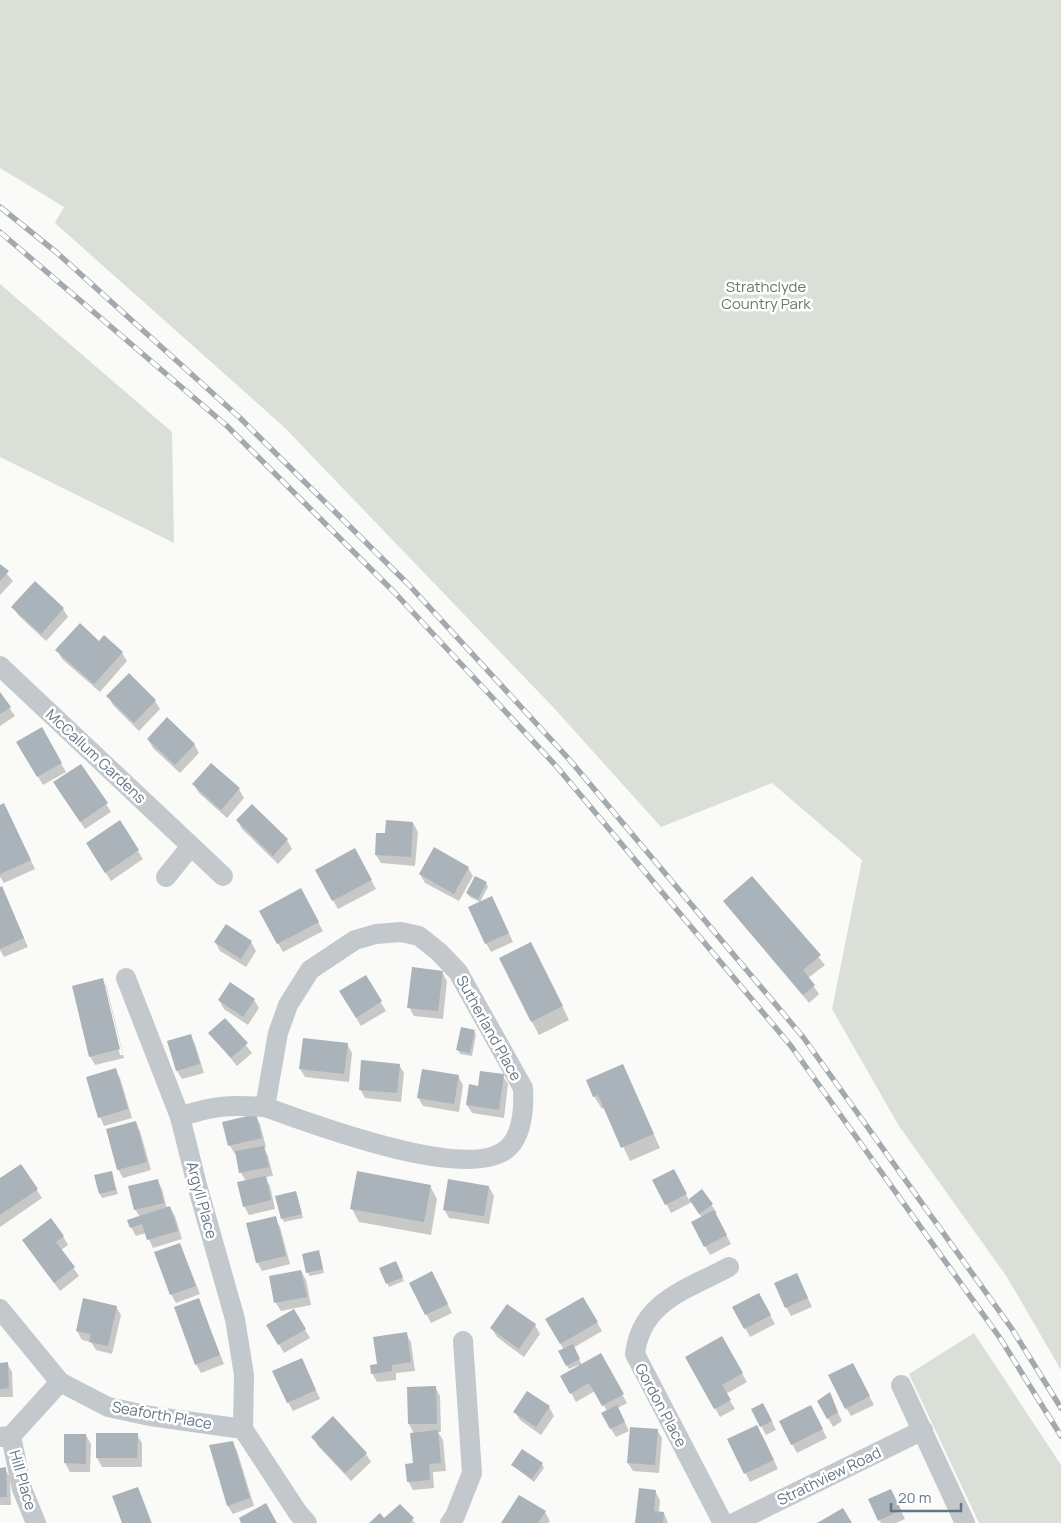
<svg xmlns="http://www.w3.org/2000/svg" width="1061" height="1523" viewBox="0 0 1061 1523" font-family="Manrope,sans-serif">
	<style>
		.green { fill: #dadfd7 }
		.shadow { fill: #0003; fill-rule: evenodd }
		.building { fill: #aab3b9 }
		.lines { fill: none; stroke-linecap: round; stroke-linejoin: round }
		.minor { stroke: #c3c8cc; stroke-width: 20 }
		.rail-casing { stroke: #a2aab0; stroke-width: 5.5 }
		.rail { stroke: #fff; stroke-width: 4; stroke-dasharray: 11; stroke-linecap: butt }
		.labels { text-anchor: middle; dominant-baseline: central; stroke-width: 5; stroke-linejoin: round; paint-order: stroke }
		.park-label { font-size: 15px; fill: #687a64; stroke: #fff }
		.street-label { font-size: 15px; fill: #657683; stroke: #fff }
	</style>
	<rect width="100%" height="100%" fill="#fafaf8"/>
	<path class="green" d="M0 0H1061V1370L1007 1277 899 1126 832 1009 862 860 772 783 661 827 553 707 284 427 55 223 64 207 0 168Z
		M0 284 172 432 174 543 0 457Z
		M974 1333 1061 1465V1523H979L909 1374Z"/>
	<path class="shadow" d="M0 566 13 581 0 595Z
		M35 583 63 609 68 617 46 641 18 615 13 607Z
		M99 642 122 653 127 661 100 692 62 659 57 650Z
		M0 694 15 716 0 726Z
		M108 696 155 701 160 709 139 731 113 705Z
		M41 729 66 772 43 785 18 743Z
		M148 739 194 744 199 753 180 773 153 748Z
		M211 764 239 789 244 798 227 818 199 793 194 785Z
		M60 791 106 804 111 812 85 829Z
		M252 806 287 840 292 849 278 864 242 829 237 820Z
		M0 807 8 813 35 869 4 883 0 877Z
		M119 822 143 859 111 881 92 852Z
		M413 823 418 832 415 866 381 863 376 855 386 835Z
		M355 850 376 889 338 909 316 870Z
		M468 868 473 876 459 901 425 883 420 874Z
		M752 877 825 965 808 978 819 994 809 1003 724 902Z
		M486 883 488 887 480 902 470 897 467 893Z
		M2 888 28 947 4 957 0 950Z
		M305 898 323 931 283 952 260 911Z
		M496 907 513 942 491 952 486 943Z
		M226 926 251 942 256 951 246 967 220 951 215 942Z
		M538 957 569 1020 539 1035 532 1022Z
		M442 972 447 981 443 1019 414 1016 409 1007Z
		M365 977 386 1011 361 1026 341 992Z
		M102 980 107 988 124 1058 95 1065 90 1056ZM104 987H106L123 1055H120Z
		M219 1000H254L259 1008 248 1025 224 1009Z
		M225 1019 252 1053 237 1066 210 1033Z
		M474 1031 476 1035 472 1056 460 1054 458 1050Z
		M190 1035 195 1044 204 1073 182 1079 177 1071 168 1041Z
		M347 1044 352 1053 349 1082 305 1077 300 1069Z
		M399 1065 404 1073 401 1102 365 1098 360 1089Z
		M623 1066 660 1148 630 1161 605 1108 602 1109 594 1096Z
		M115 1070 120 1078 132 1118 104 1126 100 1117Z
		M458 1076 463 1085 459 1112 423 1106 418 1097Z
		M503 1076 508 1084 504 1118 472 1113 467 1105 479 1087Z
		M255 1115 260 1124 266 1147 264 1148 268 1156 273 1176 265 1177 270 1186 275 1209 249 1215 244 1206 246 1181 241 1173 237 1154H235L230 1146 224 1123Z
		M135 1122 140 1131 151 1170 123 1178 118 1169Z
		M21 1166 42 1198 0 1227V1180Z
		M111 1172 118 1194 102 1198 100 1194Z
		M678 1179 689 1200 702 1191 717 1213 715 1214 731 1244 710 1255 705 1246 702 1218 692 1202 671 1213 654 1181Z
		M157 1180 162 1189 167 1209 170 1208 175 1216 182 1239 153 1248 146 1233 136 1236 131 1227 140 1217 135 1209Z
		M430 1186 437 1199 431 1235 359 1222 352 1209Z
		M489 1187 494 1196 489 1224 449 1218 444 1209Z
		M297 1196 303 1218 284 1222 282 1218Z
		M275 1218 280 1227 290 1264 262 1271 257 1262Z
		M63 1236 68 1245 61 1250 79 1276 60 1291 29 1249Z
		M180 1244 200 1294 176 1303 171 1294Z
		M320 1256 324 1273 310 1276 307 1272Z
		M398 1266 404 1281 389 1287 381 1269Z
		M301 1271 306 1280 311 1305 281 1311 276 1303Z
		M797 1274 812 1307 791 1316 786 1307Z
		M436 1281 452 1313 431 1323 410 1283Z
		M758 1294 775 1324 750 1337 734 1307Z
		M198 1299 224 1364 201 1373 196 1364Z
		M583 1299 602 1331 573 1348 582 1365 600 1355 627 1403 618 1408 629 1431 616 1437 611 1429 607 1411 595 1391 576 1402 562 1376 579 1367 578 1365 569 1369 560 1352 564 1350 547 1320Z
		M116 1307 121 1315 112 1354 96 1350 91 1342 82 1340 77 1331Z
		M294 1311 310 1338 284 1353 268 1325Z
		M535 1325 540 1334 524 1357 497 1337 492 1329Z
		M406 1334 411 1342 415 1371 396 1373V1380L377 1382 372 1373Z
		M722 1338 747 1382 726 1394 735 1409 720 1417 686 1358Z
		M7 1363 12 1372 13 1397H0V1364Z
		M306 1368 320 1399 293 1411 288 1402Z
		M857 1373 874 1405 851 1416 846 1408Z
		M435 1387 440 1396 441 1432H438L443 1440 446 1471 433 1472 434 1488 413 1490 408 1481 415 1464 414 1434 409 1424 408 1388Z
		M829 1394 842 1421 833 1427 818 1401Z
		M549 1407 554 1416 541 1435 520 1420 515 1412Z
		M768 1413 776 1430 766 1435 761 1426Z
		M815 1415 827 1438 797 1453 792 1444Z
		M657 1430 662 1438 659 1473 633 1471 628 1463Z
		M86 1435 91 1444 90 1472H70L65 1463Z
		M137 1435 142 1443V1467H102L97 1458Z
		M762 1435 778 1469 750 1482 729 1439Z
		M313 1437 366 1454 371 1462 351 1481 318 1446Z
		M232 1442 237 1451 254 1506 233 1514 228 1506Z
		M542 1464 544 1468 534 1482 512 1465Z
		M0 1469H5L10 1477 11 1505H0Z
		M137 1488 142 1497 152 1523H123Z
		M655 1491 660 1500 659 1513H664L668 1523H636Z
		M895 1499 905 1519 896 1523H881L870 1500Z
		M400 1505 415 1523H371L384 1520Z
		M545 1512 550 1521 548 1523H503Z"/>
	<path class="building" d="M0 564 9 571 0 581Z
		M35 581 64 608 41 634 11 607Z
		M80 623 99 641 104 635 123 652 94 684 55 650Z
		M129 673 156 700 134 723 106 696Z
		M0 692 11 707 0 714Z
		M167 717 195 744 175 765 147 739Z
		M42 727 62 763 37 777 16 742Z
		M211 763 240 788 221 810 192 784Z
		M81 764 108 803 80 822 53 782Z
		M4 803 31 860 0 874V805Z
		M252 804 288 839 273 856 236 820Z
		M120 820 139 850 105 873 86 843Z
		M386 820 413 822 411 857 375 855 376 833H385Z
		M434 847 469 867 454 894 419 874Z
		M355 848 372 880 332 901 315 870Z
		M475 876 487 882 478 899 466 893Z
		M752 876 821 955 803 970 815 985 803 995 723 901Z
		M2 886 24 938 0 949V887Z
		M301 888 319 922 277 944 259 911Z
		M492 896 509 933 485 944 468 907Z
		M226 924 252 941 241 959 214 942Z
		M531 942 563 1006 531 1022 499 958Z
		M412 967 443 971 438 1011 407 1008Z
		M366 975 382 1001 356 1018 339 991Z
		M103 978 120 1049 89 1057 72 986Z
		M230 982 255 999 243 1017 218 1000Z
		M225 1018 248 1043 231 1058 208 1033Z
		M461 1027 475 1030 470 1053 456 1050Z
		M191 1034 200 1064 176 1071 167 1041Z
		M303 1038 348 1043 344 1074 299 1069Z
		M361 1060 400 1064 397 1093 359 1090Z
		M623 1064 654 1134 621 1148 598 1095 593 1097 586 1080Z
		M116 1068 128 1109 98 1118 86 1077Z
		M422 1069 459 1075 454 1104 417 1098Z
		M480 1071 504 1074 499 1110 466 1105 469 1084 478 1086Z
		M256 1114 262 1138 228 1146 222 1122Z
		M136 1121 147 1162 117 1170 106 1129Z
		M264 1146 269 1167 239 1173 235 1151Z
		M21 1164 38 1189 0 1215V1178Z
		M674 1169 687 1194 665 1205 652 1180Z
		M112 1171 116 1190 99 1194 94 1175Z
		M357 1171 431 1185 424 1222 350 1209Z
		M266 1176 271 1200 243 1207 237 1182Z
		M158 1179 164 1203 134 1210 128 1186Z
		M448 1179 489 1186 484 1216 443 1210Z
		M702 1189 713 1204 699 1214 689 1199Z
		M296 1191 302 1214 281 1219 275 1196Z
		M170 1206 178 1231 147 1240 142 1224 130 1228 127 1220Z
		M714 1210 727 1235 704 1247 691 1222Z
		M276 1216 286 1256 256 1263 246 1223Z
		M51 1218 64 1236 56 1242 75 1267 54 1283 22 1240Z
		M180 1243 196 1286 170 1295 154 1252Z
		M319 1250 323 1269 306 1273 302 1254Z
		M396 1261 403 1277 386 1284 379 1268Z
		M301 1270 307 1297 274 1303 269 1276Z
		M432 1271 448 1304 425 1315 409 1283Z
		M797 1273 808 1298 785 1308 774 1283Z
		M759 1293 771 1315 744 1329 732 1307Z
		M583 1297 598 1322 560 1344 545 1319Z
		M83 1298 117 1306 108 1346 89 1342 91 1334 76 1331Z
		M199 1298 220 1355 195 1365 174 1307Z
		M507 1304 536 1324 519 1349 490 1328Z
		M294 1309 306 1329 278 1345 266 1325Z
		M407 1332 411 1362 392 1365V1371L371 1374 370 1365 377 1364 373 1337Z
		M722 1336 743 1373 722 1385 731 1400 714 1409 685 1357Z
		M573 1344 580 1359 566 1366 558 1351Z
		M601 1353 624 1394 602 1406 589 1383 570 1394 560 1376Z
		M302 1358 316 1390 287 1403 272 1371Z
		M8 1362 9 1388 0 1389V1363Z
		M853 1363 870 1396 845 1409 828 1375Z
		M436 1386 437 1424H408L407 1387Z
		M527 1391 550 1406 536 1427 513 1412Z
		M830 1392 838 1412 827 1419 817 1401Z
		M763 1403 772 1421 760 1427 751 1409Z
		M617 1405 625 1422 610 1429 601 1413Z
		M811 1405 823 1429 791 1445 779 1421Z
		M333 1416 367 1453 345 1473 311 1437Z
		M757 1425 774 1460 744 1474 727 1439Z
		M630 1427 658 1429 655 1465 627 1463Z
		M438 1430 441 1463 429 1464 430 1480 407 1482 405 1464 413 1463 410 1433Z
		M96 1433H138L137 1458H96Z
		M64 1434H86V1464L64 1463Z
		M233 1441 250 1498 227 1506 209 1445Z
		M522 1449 543 1463 532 1479 511 1465Z
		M6 1467 7 1497H0V1468Z
		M138 1487 151 1523H122L112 1496Z
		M639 1488 656 1490 654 1511 664 1512 663 1523H635Z
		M891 1489 901 1510 878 1521 868 1499Z
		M519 1495 546 1511 538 1523H501Z
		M266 1503 277 1523H241L239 1518Z
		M400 1504 414 1518 409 1523H369L380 1513 384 1518Z
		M843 1508 852 1523H817Z"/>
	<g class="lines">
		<path class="minor" d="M0 666 223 876
			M166 877 191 846
			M126 978 180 1117 197 1185 235 1319 244 1375 243 1429
			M180 1117C214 1105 230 1105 265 1107L278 1033 288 1005 310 970 355 940 376 934 401 932 419 936 439 952 458 972 523 1088C524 1106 523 1131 510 1146 474 1186 309 1123 265 1107
			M0 1309 60 1382 108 1407 150 1416 243 1429
			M901 1385 965 1523
			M243 1429 298 1513 307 1523
			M11 1436 22 1489 36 1523
			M0 1437 11 1436 60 1382
			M450 1523 455 1516 472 1473 463 1341
			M723 1523 635 1354C641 1301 688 1289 729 1267
			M734 1523 923 1430"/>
		<g class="rail-casing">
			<path id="rail" d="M0 207 56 252 239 417 408 584 568 758 803 1037 1012 1329 1061 1408
				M0 232 227 426 395 593 557 767 791 1046 1000 1338 1061 1436"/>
		</g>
		<use href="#rail" class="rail"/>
	</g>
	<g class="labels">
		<g class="park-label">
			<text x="766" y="286">Strathclyde<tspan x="766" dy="17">Country Park</tspan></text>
		</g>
		<g class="street-label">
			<text transform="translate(96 756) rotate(43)">McCallum Gardens</text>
			<text transform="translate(489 1028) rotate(61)">Sutherland Place</text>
			<text transform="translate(202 1200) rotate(75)">Argyll Place</text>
			<text transform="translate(661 1405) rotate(62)">Gordon Place</text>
			<text transform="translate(162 1415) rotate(10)">Seaforth Place</text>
			<text transform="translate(829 1476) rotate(-26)">Strathview Road</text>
			<text transform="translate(23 1480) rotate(74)">Hill Place</text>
		</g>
	</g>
	<path d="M891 1503v8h70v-8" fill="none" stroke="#657683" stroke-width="2.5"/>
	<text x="898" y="1503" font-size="15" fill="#657683" stroke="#ffffff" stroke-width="4" paint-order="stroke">20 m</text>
</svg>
